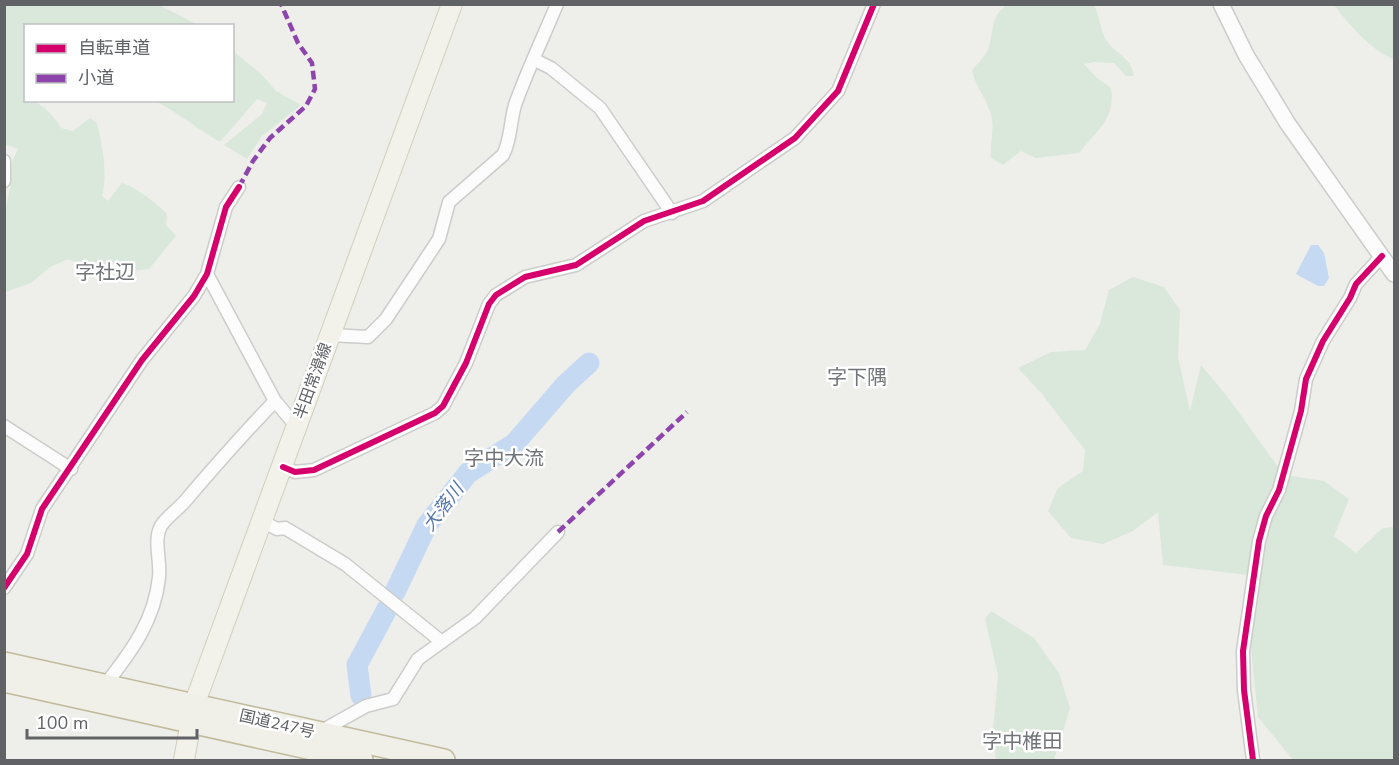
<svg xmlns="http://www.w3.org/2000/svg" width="1399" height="765" viewBox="0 0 1399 765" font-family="'Nunito Sans','Noto Sans JP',sans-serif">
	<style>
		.green { fill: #d9e8da }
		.water { fill: #c5d9f2 }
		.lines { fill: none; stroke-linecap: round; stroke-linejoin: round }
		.river { stroke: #c5d9f2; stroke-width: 21 }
		.minor-casing { stroke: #cccccb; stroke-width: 15 }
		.tertiary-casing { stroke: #cccccb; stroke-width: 18 }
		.primary-casing { stroke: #d2cfbb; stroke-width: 22 }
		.trunk-casing { stroke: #c1ba9b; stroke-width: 24 }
		.minor { stroke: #fcfcfc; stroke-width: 12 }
		.tertiary { stroke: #fcfcfc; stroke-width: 15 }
		.primary { stroke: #f2f2eb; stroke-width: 20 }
		.trunk { stroke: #f0f0e8; stroke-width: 21 }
		.quiet { stroke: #8e44ad; stroke-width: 4.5; stroke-dasharray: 9 4.5; stroke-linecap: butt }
		.cycleway-casing { stroke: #fff; stroke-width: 10 }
		.cycleway { stroke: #d6006c; stroke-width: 6 }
		.labels { text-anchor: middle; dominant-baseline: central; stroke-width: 5; stroke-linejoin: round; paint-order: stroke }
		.street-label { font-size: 16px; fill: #606266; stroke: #fff }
		.water-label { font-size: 18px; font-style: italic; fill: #5475ae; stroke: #fff }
		.quarter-label { font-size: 20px; fill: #717478; stroke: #fff }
	</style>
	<rect width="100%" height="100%" fill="#eeeeea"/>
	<path class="green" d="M1093 4C1101 16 1100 34 1109 44 1119 56 1131 58 1134 76H1126L1114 63 1095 62 1084 64 1097 78 1111 88C1116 119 1097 130 1079 153L1036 158 1021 151 1003 165 991 158C990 145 994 131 992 119 989 101 975 87 972 70 977 64 987 55 989 47 994 31 990 16 1008 4Z
		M5 5H159L198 25 26 26V100C40 100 54 116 61 128L73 131 90 118 97 123C102 146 108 172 102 196L108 201 122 183C136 187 157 204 167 214L166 225 176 236 149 269 131 271 119 263 89 267 68 259 50 267 31 283 5 292V211L11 184 12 162 18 149 5 144Z
		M1334 5H1394V60C1368 47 1352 28 1334 5Z
		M233 51 262 75 276 91 301 105 262 136 247 159 224 145 262 114 267 103 257 99 220 142C197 129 178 112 155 101L232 100Z
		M1133 277 1164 287 1180 310 1178 357 1190 411 1201 365 1227 396 1278 467 1291 476 1324 481 1349 499 1334 536 1356 553 1383 528 1394 527V760H1293L1258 717 1248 621 1257 576 1163 565 1158 512 1133 531 1103 544 1071 538 1048 511 1058 488 1083 471 1085 450 1042 394 1018 368 1051 352 1085 350 1100 324 1109 290Z
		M991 611 1034 638 1059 673 1070 708 1054 760H996L993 730 998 675 985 619Z"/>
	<path class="water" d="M1311 245H1318L1324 253 1329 278 1324 286H1318L1296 274Z"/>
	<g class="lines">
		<path class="river" d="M395 592 427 525 468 473 514 444 566 384 589 363
			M361 696 357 665 387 609"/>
		<g class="minor-casing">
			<path id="minor" d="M535 60 551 68 600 108 672 213
				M4 161V181
				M207 274 275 401 297 427
				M330 335 368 337 386 319 439 239 449 202 503 155C511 140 510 122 515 105 527 71 543 38 557 4
				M4 426 71 469
				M283 467 295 472 314 470 435 413 443 406 466 363 489 304 496 295 525 277 576 265 644 221 703 201 795 138 838 91 874 4
				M262 521 277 529 285 528 345 564 442 642
				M4 588 27 554 42 509 142 360 194 296 207 274 226 207 239 187
				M105 685C131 652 155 620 159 577 161 561 153 540 161 526 166 517 179 509 186 500 215 466 244 433 275 401
				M323 734 325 729 366 706 393 699 418 659 475 618 558 532
				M1253 760 1244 690 1243 651 1259 541 1266 516 1279 490 1301 411 1306 379 1323 341 1350 298 1356 284 1382 256"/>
		</g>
		<g class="tertiary-casing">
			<path id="tertiary" d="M1221 4 1246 55 1288 124 1394 274"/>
		</g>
		<g class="primary-casing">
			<path id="primary" d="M184 760 194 705 452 4"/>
		</g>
		<g class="trunk-casing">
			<path id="trunk" d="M4 663 444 760
				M4 681 362 760"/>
		</g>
		<use href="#minor" class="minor"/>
		<use href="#tertiary" class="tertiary"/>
		<use href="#primary" class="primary"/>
		<use href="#trunk" class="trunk"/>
		<path class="quiet" d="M239 187 253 161 270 138 306 106 315 89 312 63 298 43 281 4
			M558 532 687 412"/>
		<g class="cycleway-casing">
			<path id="cycleway" d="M283 467 295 472 314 470 435 413 443 406 466 363 489 304 496 295 525 277 576 265 644 221 703 201 795 138 838 91 874 4
				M4 588 27 554 42 509 142 360 194 296 207 274 226 207 239 187
				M1253 760 1244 690 1243 651 1259 541 1266 516 1279 490 1301 411 1306 379 1323 341 1350 298 1356 284 1382 256"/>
		</g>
		<use href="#cycleway" class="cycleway"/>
	</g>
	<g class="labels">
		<g class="street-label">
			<text transform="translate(313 381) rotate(-70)">半田常滑線</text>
			<text transform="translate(277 724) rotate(13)">国道247号</text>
		</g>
		<g class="water-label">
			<text transform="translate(443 507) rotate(-53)">大落川</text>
		</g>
		<g class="quarter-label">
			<text x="105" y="272">字社辺</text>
			<text x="857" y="377">字下隅</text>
			<text x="504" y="458">字中大流</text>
			<text x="1022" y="741">字中椎田</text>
		</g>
	</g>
	<rect width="1399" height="765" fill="none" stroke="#606266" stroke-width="12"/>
	<rect x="24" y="24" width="210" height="78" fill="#ffffff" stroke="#bfc0c2" stroke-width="1.5"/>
	<rect x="36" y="44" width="30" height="9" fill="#d6006c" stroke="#bfc0c2" stroke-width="1.5"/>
	<text x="78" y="54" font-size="18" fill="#606266">自転車道</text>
	<rect x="36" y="74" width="30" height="9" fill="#8e44ad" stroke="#bfc0c2" stroke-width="1.5"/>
	<text x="78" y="84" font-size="18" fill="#606266">小道</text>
	<path d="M27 729v9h170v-9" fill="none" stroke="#606266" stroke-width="3"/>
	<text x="36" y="729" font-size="18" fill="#606266" stroke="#ffffff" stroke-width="4.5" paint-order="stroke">100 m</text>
</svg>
